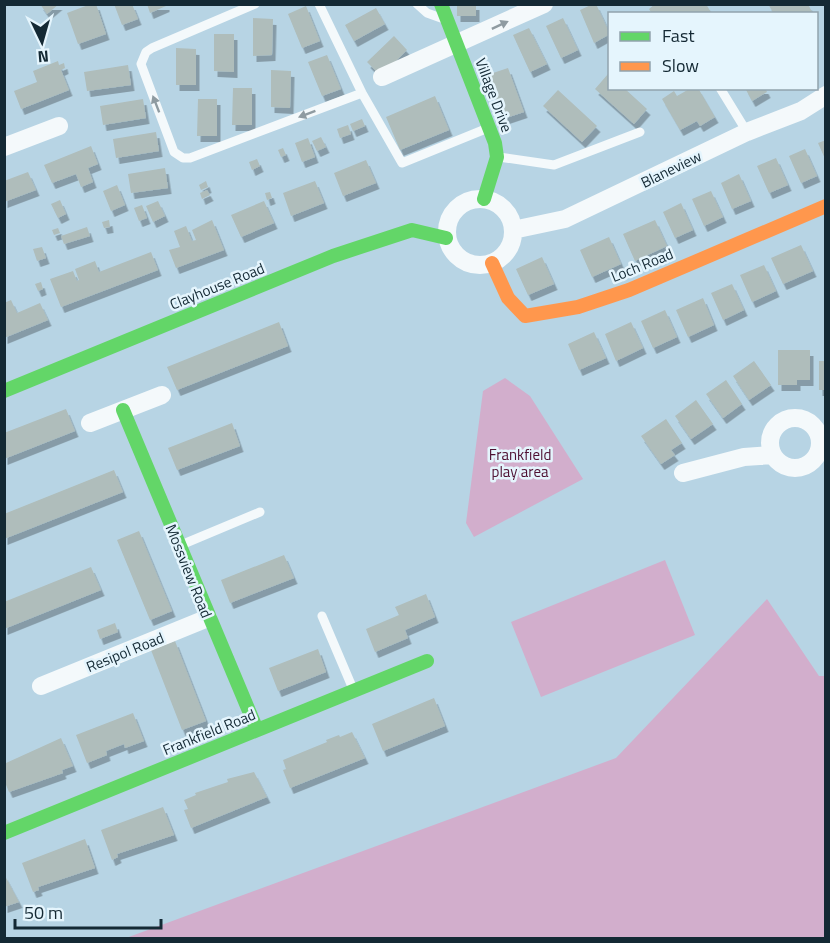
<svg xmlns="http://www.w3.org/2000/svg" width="830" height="943" viewBox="0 0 830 943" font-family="'Titillium Web',sans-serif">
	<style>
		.green { fill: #d2aecc }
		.building { fill: #afbdbb; filter: url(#shadow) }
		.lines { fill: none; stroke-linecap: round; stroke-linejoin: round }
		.lane { stroke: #f4f9fb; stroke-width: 9 }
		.street { stroke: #f4f9fb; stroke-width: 18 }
		.fast { stroke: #63d668; stroke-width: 14 }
		.slow { stroke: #ff974d; stroke-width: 14 }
		.oneway { fill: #8f9ba1 }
		.labels { text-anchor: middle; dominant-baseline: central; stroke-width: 5; stroke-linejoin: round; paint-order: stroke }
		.street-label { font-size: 15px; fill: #142934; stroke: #e5f5fd }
		.park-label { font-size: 15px; fill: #4f1032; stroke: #e5f5fd }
	</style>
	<defs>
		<filter id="shadow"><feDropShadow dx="3.5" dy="6" stdDeviation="0" flood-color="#0004"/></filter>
	</defs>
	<rect width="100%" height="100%" fill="#b7d4e4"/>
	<path class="green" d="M505 378 530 396 583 479 474 537 466 523 483 391Z
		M665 560 695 635 541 697 511 622Z
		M767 599 819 676H825V938H126L616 758Z"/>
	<path class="building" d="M40 4H59L47 14Z
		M91 4H96L106 34 78 44 67 13Z
		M114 4H132L138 19 122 25Z
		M147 4H166V6L150 13Z
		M457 4H476V16H457Z
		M593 4H596L610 34 594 43 580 10Z
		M655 4H706L712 14H652L649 9Z
		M768 4H808L813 14H774Z
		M306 6 320 41 302 48 288 14Z
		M376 8 385 24 354 41 345 25Z
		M253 18 273 19 272 55 253 56Z
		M563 18 578 50 561 58 546 26Z
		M529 28 547 64 530 72 513 35Z
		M214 34H234V72L214 71Z
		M394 36 407 50 381 76 367 62Z
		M176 48 196 49V85H176Z
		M327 55 341 89 322 96 308 62Z
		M58 61 59 65 64 63 65 68 61 70 69 90 21 109 14 91 37 82 33 71Z
		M128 65 131 85 87 91 84 72Z
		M508 68 524 112 503 119 487 75Z
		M271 70 291 71 290 108 271 107Z
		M608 74 610 88H624L647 109 634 124 595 89Z
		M233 88H252V125H232Z
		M691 88H698L715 117 700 126 697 121 680 130 662 99 674 91 677 96Z
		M745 88H765L767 92 752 101Z
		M558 90 597 126 582 142 543 106Z
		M435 96 449 130 400 150 386 117Z
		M143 99 146 118 103 125 100 106Z
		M198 99H217V136H197Z
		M362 119 365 126 353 131 350 124Z
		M348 125 351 134 340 138 337 129Z
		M156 132 159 151 116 158 113 139Z
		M321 137 326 147 317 151 312 141Z
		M308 138 315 157 302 162 295 143Z
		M826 140V161L818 143Z
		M91 146 98 164 88 168 93 182 81 187 76 174 52 183 44 165Z
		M283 148 286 155 281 157 278 150Z
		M805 149 817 176 801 183 789 156Z
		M776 158 788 185 769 193 757 166Z
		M257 159 260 166 252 170 249 162Z
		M366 160 376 183 343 196 334 173Z
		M165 168 168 188 131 193 128 174Z
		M28 172 36 190 4 202V181Z
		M739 174 751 201 732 209 721 183Z
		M206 181 208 187 201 190 199 185Z
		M315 181 324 203 291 216 283 193Z
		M117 185 125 205 111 211 103 191Z
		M207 190 210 195 202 199 200 193Z
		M711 191 723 217 704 226 692 199Z
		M270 192 272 198 267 200 265 193Z
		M60 200 66 214 58 218 51 204Z
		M158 201 165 216 153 222 146 206Z
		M264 201 274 223 241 237 231 215Z
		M681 203 693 230 675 238 663 212Z
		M142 205 147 218 139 221 134 208Z
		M109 220 110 227 104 228 102 222Z
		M212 220 224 250 176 268 169 250 180 247 174 231 186 226 192 241 196 240 192 230Z
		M655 220 667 246 635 261 623 234Z
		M87 227 90 236 64 244 61 236Z
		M58 228 60 233 54 235 52 230Z
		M609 237 621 264 592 277 580 250Z
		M801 245 813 271 783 284 771 258Z
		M42 247 46 258 37 261 33 249Z
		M151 252 158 270 61 307 50 279 73 271 77 281 79 280 75 269 95 261 99 272Z
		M542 257 554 284 528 295 516 269Z
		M764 265 776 291 752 302 740 275Z
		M41 282 43 289 38 291 35 284Z
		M732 284 744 310 723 320 711 293Z
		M703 298 714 325 688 337 676 310Z
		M11 300 17 313 40 303 48 320 4 338V303Z
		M665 310 677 337 653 348 641 321Z
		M279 322 288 346 177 390 167 367Z
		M631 322 643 348 616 361 605 334Z
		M594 332 606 358 579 370 568 344Z
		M778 350H810V380H797V385H778Z
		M754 361 771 385 749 400 733 376Z
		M819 361H826V390H819Z
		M726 380 742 404 723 418 706 394Z
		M696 400 713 424 691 439 675 416Z
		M66 409 75 431 4 459V433Z
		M666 419 682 443 671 450 675 455 661 464 641 436Z
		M232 423 240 446 177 470 168 448Z
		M114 470 123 492 4 539V514Z
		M139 531 172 611 150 620 117 540Z
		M284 555 294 578 230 603 221 580Z
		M91 567 101 590 4 629V602Z
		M426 594 435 617 405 630 408 638 375 652 366 629 399 615 395 607Z
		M115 623 118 632 100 639 97 630Z
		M175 641 206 721 182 730 151 650Z
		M318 649 326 672 278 691 269 668Z
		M434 698 445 726 383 751 372 724Z
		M133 713 144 741 125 748 124 744 106 751 107 755 87 763 76 735Z
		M352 732 365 758 290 788 283 770 286 769 283 760 327 742 326 740 339 735 340 737Z
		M61 738 73 766 62 770 63 773 9 792 4 780V759L6 763Z
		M254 772 267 797 191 828 184 810 188 809 184 800 196 795 195 793 228 782 227 779Z
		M163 807 174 835 117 854 118 857 112 860 101 830Z
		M85 839 95 868 38 887 39 890 33 892 22 863Z
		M4 874 19 902 4 907Z"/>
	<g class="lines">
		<path class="lane" d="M255 4 152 48 146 52 141 64 174 152 183 158H190L362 93
			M319 4 362 93 402 163 488 128
			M417 4 427 13 441 18
			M720 88 747 132
			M499 157 554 165 640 132
			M181 545 260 512
			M322 616 353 689"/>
		<path class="street" d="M382 77 544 4
			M4 147 59 126
			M447 232a33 33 0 1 1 66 0a33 33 0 1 1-66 0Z
			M513 230 565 219 747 132 801 111 826 95
			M770 443a25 25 0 1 1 50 0a25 25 0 1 1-50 0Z
			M90 423 162 395
			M683 473 744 457 773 455
			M41 686 208 618"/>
		<path class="fast" d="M441 4 495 143 497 157 484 199
			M4 391 333 256 412 230 446 238
			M123 410 257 730
			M4 833 427 661"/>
		<path class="slow" d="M492 263 508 298 525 316 578 307 629 290 826 206"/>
	</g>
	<defs><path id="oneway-solid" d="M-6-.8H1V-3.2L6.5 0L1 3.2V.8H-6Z" transform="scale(1.5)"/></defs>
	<g class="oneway">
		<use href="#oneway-solid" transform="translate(500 25) rotate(-25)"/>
		<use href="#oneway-solid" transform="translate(156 104) rotate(-111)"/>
		<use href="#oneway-solid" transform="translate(307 114) rotate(159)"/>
	</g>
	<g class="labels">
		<g class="street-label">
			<text transform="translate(494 95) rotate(69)">Village Drive</text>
			<text transform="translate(671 169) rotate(-26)">Blaneview</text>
			<text transform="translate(642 265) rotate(-22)">Loch Road</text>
			<text transform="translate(217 286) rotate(-22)">Clayhouse Road</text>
			<text transform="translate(189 571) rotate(68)">Mossview Road</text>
			<text transform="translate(125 652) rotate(-22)">Resipol Road</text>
			<text transform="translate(209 732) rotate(-22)">Frankfield Road</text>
		</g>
		<g class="park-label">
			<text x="520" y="454">Frankfield<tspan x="520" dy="17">play area</tspan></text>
		</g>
	</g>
	<rect width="830" height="943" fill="none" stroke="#142934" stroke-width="12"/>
	<rect x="608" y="12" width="210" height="78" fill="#e5f5fd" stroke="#91a3ad" stroke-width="1.5"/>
	<rect x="620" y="32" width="30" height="9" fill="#63d668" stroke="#91a3ad" stroke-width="1.5"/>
	<text x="662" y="42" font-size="18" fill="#142934">Fast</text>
	<rect x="620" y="62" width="30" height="9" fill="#ff974d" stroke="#91a3ad" stroke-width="1.5"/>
	<text x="662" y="72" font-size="18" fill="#142934">Slow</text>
	<g transform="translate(42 42) rotate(175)" stroke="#e5f5fd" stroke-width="4.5" paint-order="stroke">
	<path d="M0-4.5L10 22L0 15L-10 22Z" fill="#142934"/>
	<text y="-9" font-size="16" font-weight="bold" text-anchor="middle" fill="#142934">N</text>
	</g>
	<path d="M15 919v9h146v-9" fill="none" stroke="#142934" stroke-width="3"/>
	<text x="24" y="919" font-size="18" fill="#142934" stroke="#e5f5fd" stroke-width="4.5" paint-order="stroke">50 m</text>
</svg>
